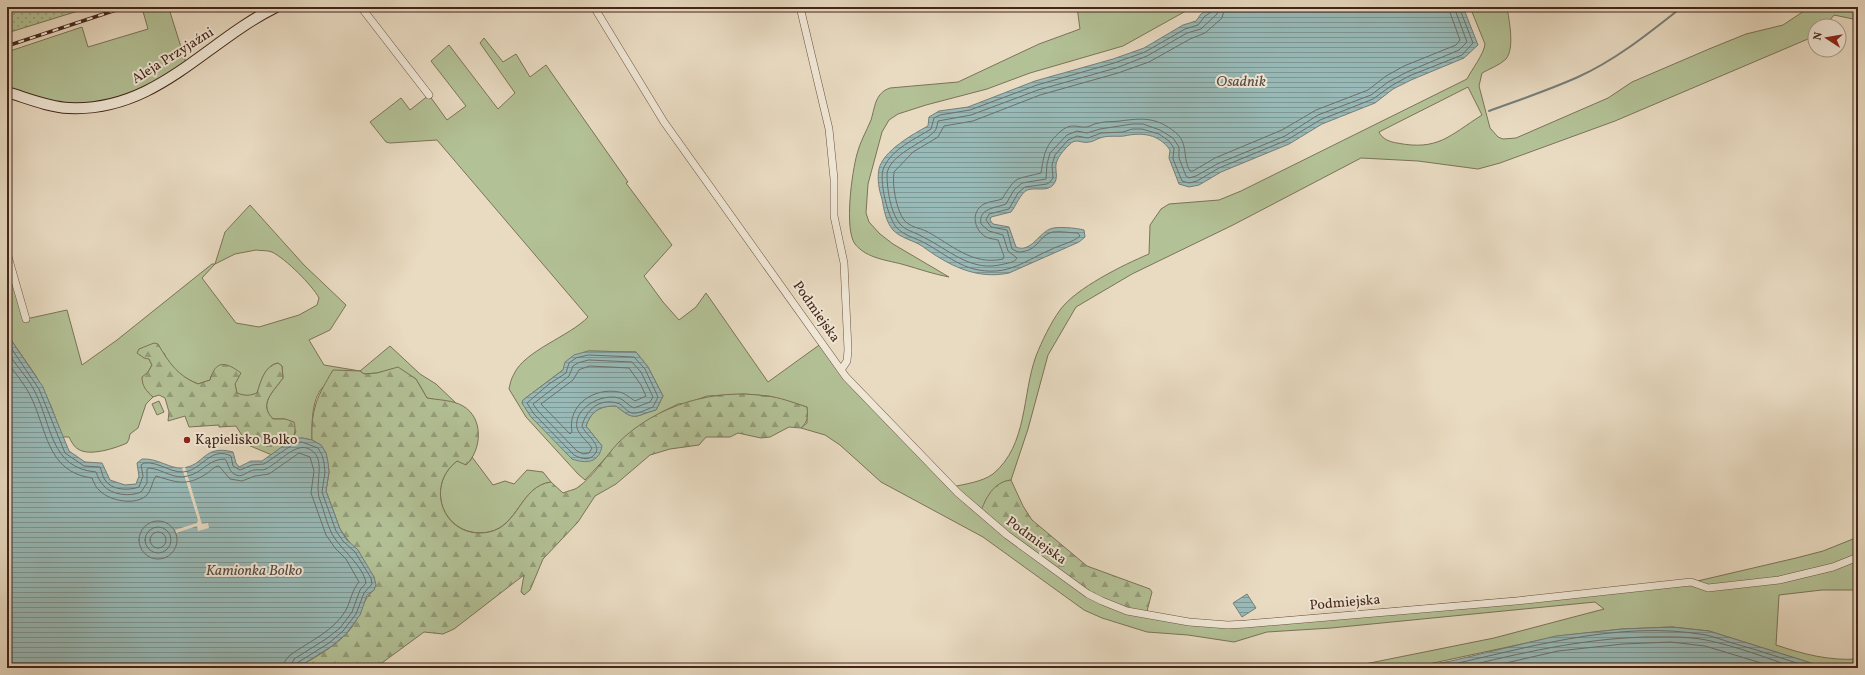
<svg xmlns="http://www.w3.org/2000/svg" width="1865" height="675" viewBox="0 0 1865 675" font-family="Vollkorn,serif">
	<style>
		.green { fill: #b3c196; stroke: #7c7358; fill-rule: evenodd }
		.forest { fill: url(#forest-firs); stroke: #7c7358 }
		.garden { fill: url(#garden-dots); stroke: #7c7358 }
		.water { fill: url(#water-rules); stroke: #767e79 }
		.pier { fill: #e9dbc2 }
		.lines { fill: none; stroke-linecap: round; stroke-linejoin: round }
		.shore { stroke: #6e7069; stroke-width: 1 }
		.stream { stroke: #767e79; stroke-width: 2 }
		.street-casing { stroke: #6d5244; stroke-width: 8 }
		.secondary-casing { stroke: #44251a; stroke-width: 12 }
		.street { stroke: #f1e8d7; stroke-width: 7 }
		.secondary { stroke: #f1e8d7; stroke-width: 10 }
		.rail-casing { stroke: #44251a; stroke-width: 3.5 }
		.rail { stroke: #f1e8d7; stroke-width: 2; stroke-dasharray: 6; stroke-linecap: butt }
		.poi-dot { fill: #8f2418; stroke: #f1e8d7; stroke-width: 1.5 }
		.labels { text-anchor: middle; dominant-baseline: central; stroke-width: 4; stroke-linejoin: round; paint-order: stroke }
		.street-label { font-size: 14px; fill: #44251a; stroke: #f1e8d7 }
		.poi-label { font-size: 14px; fill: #44251a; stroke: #f1e8d7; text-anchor: start }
		.water-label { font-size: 15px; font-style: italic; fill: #594a42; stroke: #f1e8d7 }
	</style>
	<defs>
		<pattern id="forest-firs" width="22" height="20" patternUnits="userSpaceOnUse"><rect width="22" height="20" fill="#b3c196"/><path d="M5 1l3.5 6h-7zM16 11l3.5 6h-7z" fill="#939d7a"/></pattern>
		<pattern id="garden-dots" width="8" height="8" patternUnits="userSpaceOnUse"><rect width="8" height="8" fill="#b3c196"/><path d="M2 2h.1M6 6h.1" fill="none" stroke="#939d7a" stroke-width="1.8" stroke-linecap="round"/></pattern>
		<pattern id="water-rules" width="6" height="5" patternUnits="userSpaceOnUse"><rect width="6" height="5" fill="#98bab8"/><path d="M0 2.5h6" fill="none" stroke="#7e9795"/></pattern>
	</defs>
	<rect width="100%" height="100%" fill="#e9dbc2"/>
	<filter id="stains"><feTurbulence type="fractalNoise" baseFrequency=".005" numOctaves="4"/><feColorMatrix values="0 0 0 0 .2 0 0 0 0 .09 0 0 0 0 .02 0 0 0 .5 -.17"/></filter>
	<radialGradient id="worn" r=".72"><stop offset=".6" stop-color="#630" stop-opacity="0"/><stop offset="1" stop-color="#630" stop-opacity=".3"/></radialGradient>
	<path class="green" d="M145 7H183L170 12 187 66 153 89 83 107 7 92V52L82 27 88 47 148 29 142 8Z
		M1077 7H1193L1123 46 1030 73 987 89 926 105 898 114 889 120 882 132 868 184 866 213 869 222 880 234 893 244 949 277C933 274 919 269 905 265 888 260 867 259 855 244 844 229 852 172 857 154 860 142 866 132 871 120 875 107 875 93 890 88L958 82 1039 44 1080 29Z
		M1470 7H1507C1509 20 1515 48 1506 59 1500 65 1489 69 1482 73L1479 86 1490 128 1498 137 1503 139 1516 138 1608 98 1632 82 1709 49 1746 34 1783 25 1810 7H1858V20L1834 15 1825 26H1815V36L1615 121 1500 163 1478 169 1418 161 1361 158 1233 225 1132 274 1076 307 1048 355 1028 429 1011 480C998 482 991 491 985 502L1127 611 1210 624 1689 583 1796 558 1823 551 1858 537V590H1822L1779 595 1776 645C1803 654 1829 661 1858 659V668H1827L1709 631 1672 627 1622 629 1559 636 1410 668H1345L1494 638 1604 609 1595 602 1331 628 1267 632 1234 642 1188 635 1147 632 1102 618 1084 610 983 537 881 482 840 445 825 435 801 428 807 423V407L769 396 744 394 707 396 688 403 678 404 660 413 626 436 585 480 578 474 526 417 509 389C510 384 511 379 514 374 524 351 570 336 588 317L437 140 390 143 386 142 370 122 401 98 410 110 429 95 447 120 466 106 431 61 449 45 498 109 515 93 480 43 484 38 503 62 516 54 530 77 546 65 628 182 626 183 672 245 644 276 663 302 679 320 696 307 706 293 768 382 822 343 846 377 952 487C965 484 982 482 993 474 1028 445 1022 394 1036 356 1042 341 1050 324 1060 310 1076 288 1123 265 1149 254L1150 225 1161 209 1169 204 1219 200 1241 191 1467 79C1472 69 1484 54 1485 44ZM1468 87 1482 115C1449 136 1438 151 1397 143 1390 142 1382 139 1379 132ZM588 351 636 352 648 367 663 396 656 410C634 416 636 422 616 406 600 406 592 410 586 426L602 446 572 459 522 403 523 400Z
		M250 205 304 265 346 305 330 330 309 340 324 365 360 371 390 346 420 374 436 384 457 404 427 398 416 379 398 368 377 373 364 374 360 371C351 375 329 381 323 387 311 400 312 424 312 440L302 438 293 439 296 431 285 419H273C258 404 273 392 283 378L282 366 278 363C265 365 261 382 257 393L249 396 237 394 235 384 211 376 210 380 198 384C184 378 169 369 164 353L149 359 152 365 148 372 150 394 153 397 146 404 138 428 130 434 129 439 127 443C116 448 89 457 78 449 74 447 71 441 69 437H62L51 406 36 376 7 334V253L26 319 67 310 82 365 117 340 212 264H215L225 232ZM256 250C261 251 267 250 272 252 286 259 312 285 319 298L317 305 299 315 259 327 236 323 202 278 215 264 235 254Z
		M159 401 164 412 157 415 152 404Z
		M472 457 493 485 505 481 514 484 527 470 543 472 551 482C521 486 518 526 489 532 445 540 423 487 457 461H470Z"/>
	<path class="forest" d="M154 343 158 344C169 363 178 376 198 384L210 380C216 359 226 362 241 373L235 384 237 393C245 396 249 396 257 393 261 381 264 366 278 363L282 366 283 378C273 392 258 404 273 419H285L294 422C299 439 285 447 272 455L248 445 236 426 219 427V425L189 427 185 416 168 421 169 412 165 398 159 395 153 397C146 391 142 386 142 377L148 372 152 365 149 359 144 358 137 353 139 349Z
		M398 367 416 379 427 398C438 400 453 400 463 406 484 418 482 450 466 465L457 461C423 487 445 541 489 532 519 526 520 486 551 482L563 493C567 491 574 490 577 488 594 476 605 457 618 443 656 405 714 388 766 396 780 397 794 403 807 407 808 417 808 421 801 428L789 427 770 437 761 438 738 433 730 437H706L699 445 670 449 650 455 616 484 595 496 578 522 543 559 530 590 524 595 521 592 524 575 454 629 443 634 424 632 375 668H297C315 657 339 645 352 627 361 615 362 599 374 590V577L340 529 326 491 329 472 326 453 321 445 312 440C311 408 317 397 333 370L360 371 364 374 377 373Z
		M1011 480 1023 506 1032 520 1087 566 1150 589 1152 592 1146 615 1102 601 980 513C986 498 993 482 1011 480Z"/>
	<path class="garden" d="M7 7H91L7 33Z"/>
	<path class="water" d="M1213 7H1463L1478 45 1464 58 1411 80 1393 89 1375 103 1322 124 1289 144 1221 172 1199 185 1189 187 1179 184 1169 158 1170 150C1159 134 1142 132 1124 136 1117 137 1108 135 1100 138 1096 139 1093 142 1089 142 1081 144 1076 137 1069 145 1064 150 1058 156 1056 164 1055 172 1059 178 1053 185 1047 192 1035 187 1027 190 1020 194 1016 206 1011 212L991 217 990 220 993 224 1009 227 1016 247C1031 253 1038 234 1050 229 1057 226 1076 228 1084 230L1085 237 1079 242 1009 273C976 280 948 265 922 246 913 240 902 239 893 230 886 222 884 210 882 199 879 190 877 179 879 169 883 151 913 134 928 126L929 117 939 111 968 107 1035 81 1113 59 1144 48 1183 25 1196 21 1201 14Z
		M7 334 43 387 69 451 85 462 102 463 110 480 125 485 136 484 139 476 137 463 142 459C158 458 170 469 182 468 205 466 203 444 233 452L236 463 239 467 251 461H262L293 439 302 438 312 440 321 445 326 453 328 462 329 472 326 491 340 529 346 539 358 550 374 577 376 585 374 590 367 595 360 615 346 634 332 646 297 668H7Z
		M588 351 636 352 648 367 663 396 656 410C633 416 636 422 616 406 600 406 592 410 586 426L602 446C599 463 586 464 572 459L531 417 522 403 523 400 563 370 565 362 574 355Z
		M1247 594 1256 608 1242 617 1233 603Z
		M1672 627 1709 631 1827 668H1410L1451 661 1556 636 1622 629Z"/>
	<path class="pier" d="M185 467 202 524 208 523 209 528 198 531 197 526 176 533 175 530 197 523 198 520 182 468Z"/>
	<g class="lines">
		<path class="shore" d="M1214 7 1213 11 1205 16 1198 25 1185 29 1145 52 1114 63 1037 85 970 110 940 115 934 118 931 129C915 139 892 149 884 167 878 179 888 219 897 228 904 235 912 237 921 241 947 254 963 273 996 271 1015 270 1033 257 1050 250 1059 245 1072 243 1080 236L1078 233C1070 233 1061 231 1053 232 1038 235 1039 252 1018 252L1012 249 1007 230 991 227 986 220 989 214 1009 209 1018 193 1025 187 1047 184 1050 182 1053 178 1052 165 1055 155 1068 140 1077 136 1088 138 1101 133 1123 132 1132 129H1142L1159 134 1169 141 1174 148 1173 159 1182 181 1189 183 1197 181 1219 168 1287 140 1320 120 1373 99 1391 86 1409 76 1462 55 1473 43 1459 7
			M1219 7 1217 14 1201 29 1187 33 1147 56 1116 68 1038 90 971 115 938 121C937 125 937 129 934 132 923 143 889 155 887 174 887 188 890 212 900 224 906 231 915 232 923 237 950 250 971 273 1004 264 1009 263 1015 262 1017 258L1008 251 1003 235 989 231 981 224C978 208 996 208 1006 204L1014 190 1022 183 1046 179 1047 164 1050 153 1067 135 1077 131 1087 133 1100 129 1132 124H1143L1160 130 1173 138 1179 147V158L1186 176 1189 178 1196 176 1217 164 1285 136 1318 115 1371 95 1388 82 1407 72 1459 50 1467 42 1454 7
			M1225 7 1222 18 1205 33 1190 39 1149 62 1118 73 1040 95 973 121 944 126 938 137 913 152 894 172C892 185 896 209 904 220 910 227 919 228 926 231 951 244 972 266 1003 259L1004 256 998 240C995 239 990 239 986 237 974 230 970 212 984 204 990 201 997 201 1002 199 1017 175 1014 180 1041 173 1044 154 1045 145 1061 131 1072 122 1077 128 1087 127 1091 126 1095 123 1099 123 1106 121 1113 122 1120 121 1143 118 1156 117 1175 132 1189 143 1182 158 1190 171H1193L1215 158 1282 130 1316 110 1368 90 1386 76 1404 66 1456 45 1460 40 1448 7
			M7 342 39 389 65 453 84 466 100 467C102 471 102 476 105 480 111 490 128 491 139 487L143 476 141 465 144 463C160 461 173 476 189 471 204 465 213 447 231 456L233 466 240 470 252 465 264 464 295 443 302 442 318 448 322 455 324 463 325 472 322 492 336 531 343 541 355 552 371 578 372 584 364 593 356 614 343 631 329 643 297 663 295 668
			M7 351C15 365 28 377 35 392 52 425 50 468 96 472 98 477 100 482 104 486 112 495 130 497 141 492L147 483V469L149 468C163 469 173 480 188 476 204 472 208 459 225 459 229 464 228 470 234 474 242 479 247 471 254 470 258 469 262 471 266 469 278 463 294 444 307 448 329 456 313 484 320 500 324 511 327 524 332 534 341 550 363 565 366 583L360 590 352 612 340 628 326 639 294 659 290 668
			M589 355 634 357 645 369 658 397 653 407C647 409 639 414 632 413 626 412 623 404 617 403 599 398 586 410 582 426 585 435 605 446 593 456 587 461 580 458 574 455L534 414 527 403 549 384 566 373 569 363 576 358Z
			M589 360 632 362 641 372 653 397 650 402 634 408C628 406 625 400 619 398 602 393 573 408 577 428 579 435 588 442 592 448L589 453 583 454 577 451 538 411 533 404 569 376 573 366 578 363Z
			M7 362C15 373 24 383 30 395 47 428 46 472 92 478 94 483 96 488 100 491 110 501 136 506 147 495 152 489 152 481 156 476 176 482 186 487 206 474 211 471 214 466 219 466L230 479 242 481 255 476 269 474 299 453 310 457 314 471 311 493 326 535 335 548 346 559 359 582C352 590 351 600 346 610 334 631 310 641 290 655L285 661 284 668
			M590 366 629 368 641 385 646 396 635 401C630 398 625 393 619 392 594 387 567 405 572 432L570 434 541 404 573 380 579 370Z
			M139 540a19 19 0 1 1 38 0a19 19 0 1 1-38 0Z
			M145 540a13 13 0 1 1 26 0a13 13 0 1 1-26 0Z
			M150 540a8 8 0 1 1 16 0a8 8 0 1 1-16 0Z
			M1435 668C1522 650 1616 619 1706 635 1715 637 1723 640 1732 643 1759 650 1786 660 1813 668
			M1459 668C1521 653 1580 639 1645 637 1665 637 1686 636 1706 640 1736 646 1767 658 1796 668
			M1484 668 1558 651 1623 644 1671 642 1705 646 1778 668"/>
		<path class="stream" d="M1489 111C1519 100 1549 90 1578 77 1616 60 1649 33 1682 7"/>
		<g class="street-casing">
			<path id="street" d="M361 7 429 95
				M594 7 664 122 846 377 958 493 1007 535 1088 594 1102 601 1127 611 1189 622 1228 625 1246 624 1516 601 1691 582 1708 588 1779 580 1833 567 1858 557
				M800 7 829 129 834 179V216L844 263 848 350 847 361 841 370
				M7 253 26 319"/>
		</g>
		<g class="secondary-casing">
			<path id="secondary" d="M7 92C27 98 48 107 69 108 156 112 205 42 276 7"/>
		</g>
		<use href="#street" class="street"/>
		<use href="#secondary" class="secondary"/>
		<g class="rail-casing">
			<path id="rail" d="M7 46 125 7"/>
		</g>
		<use href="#rail" class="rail"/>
	</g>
	<circle class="poi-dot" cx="187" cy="440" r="4"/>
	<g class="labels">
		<g class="street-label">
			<text transform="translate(173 56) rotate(-32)">Aleja Przyjaźni</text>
			<text transform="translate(816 312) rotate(55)">Podmiejska</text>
			<text transform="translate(1036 541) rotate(36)">Podmiejska</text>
			<text transform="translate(1345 603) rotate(-5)">Podmiejska</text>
		</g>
		<g class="poi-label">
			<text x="195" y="440">Kąpielisko Bolko</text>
		</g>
		<g class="water-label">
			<text x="1241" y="82">Osadnik</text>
			<text x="254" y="571">Kamionka Bolko</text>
		</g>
	</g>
	<rect width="1865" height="675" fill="none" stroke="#e9dbc2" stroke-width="24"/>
	<rect x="8" y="8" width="1849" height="659" fill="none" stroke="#44251a" stroke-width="2"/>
	<rect x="12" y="12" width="1841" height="651" fill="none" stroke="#44251a"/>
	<g transform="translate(1827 38) rotate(282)"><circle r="19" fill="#f1e8d7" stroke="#ac9a8b"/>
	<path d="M0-3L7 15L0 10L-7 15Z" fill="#8f2418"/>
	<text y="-6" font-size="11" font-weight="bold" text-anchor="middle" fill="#44251a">N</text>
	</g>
	<rect width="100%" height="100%" filter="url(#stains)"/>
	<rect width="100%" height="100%" fill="url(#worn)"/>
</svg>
